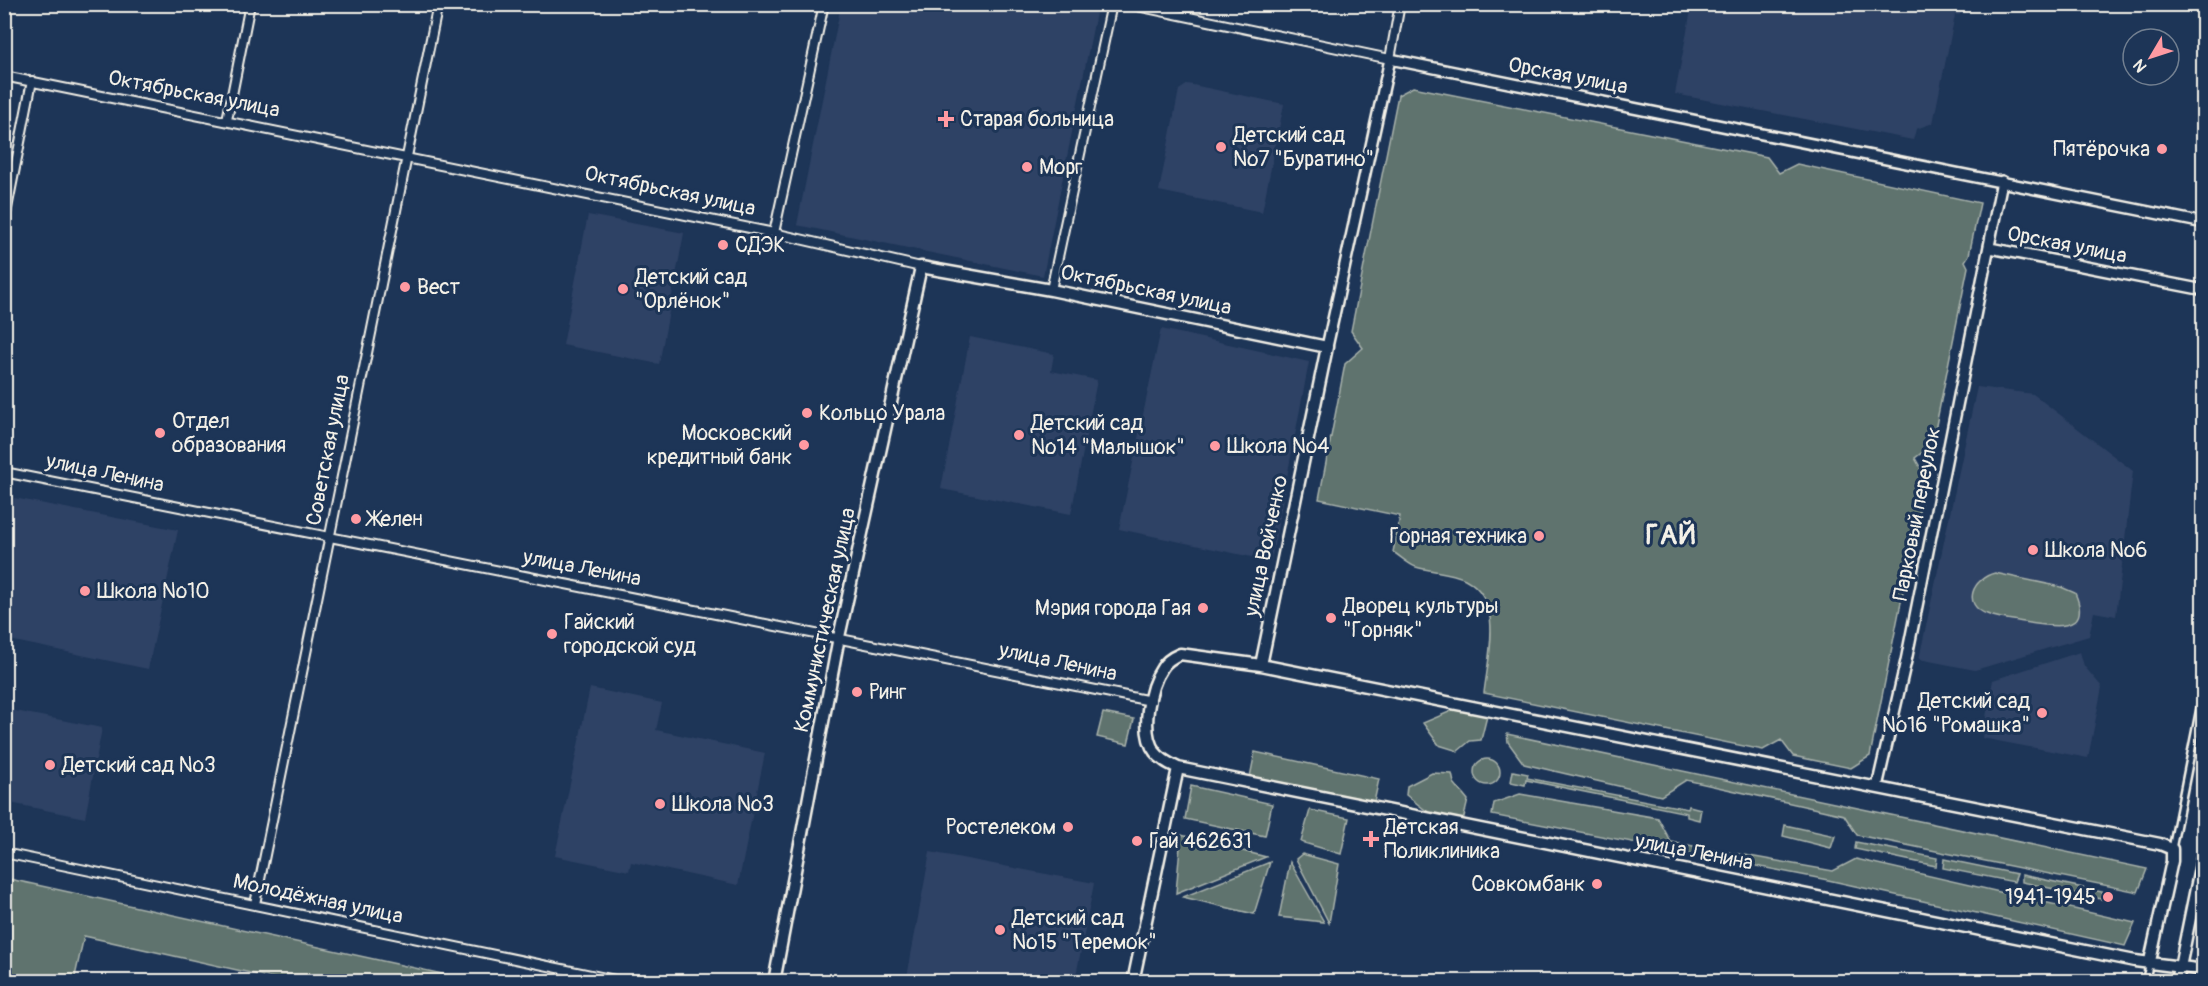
<svg xmlns="http://www.w3.org/2000/svg" width="2208" height="986" viewBox="0 0 2208 986" font-family="Pangolin,sans-serif">
	<style>
		.built { fill: #2f4265 }
		.green { fill: #5e736e; stroke: #a9b2ab; stroke-width: 1.5 }
		.lines { fill: none; stroke-linecap: round; stroke-linejoin: round }
		.pedestrian-casing { stroke: #f4f1e8; stroke-width: 10 }
		.minor-casing { stroke: #f4f1e8; stroke-width: 12 }
		.tertiary-casing { stroke: #f4f1e8; stroke-width: 14 }
		.secondary-casing { stroke: #f4f1e8; stroke-width: 15 }
		.pedestrian { stroke: #1d3557; stroke-width: 5 }
		.minor { stroke: #1d3557; stroke-width: 8 }
		.tertiary { stroke: #1d3557; stroke-width: 9 }
		.secondary { stroke: #1d3557; stroke-width: 10 }
		.poi-dot { fill: #ff9aa2; stroke: #1d3557; stroke-width: 2 }
		.labels { text-anchor: middle; dominant-baseline: central; stroke-width: 6; stroke-linejoin: round; paint-order: stroke }
		.street-label { font-size: 21px; fill: #f4f1e8; stroke: #1d3557 }
		.poi-label { font-size: 21px; fill: #f4f1e8; stroke: #1d3557; text-anchor: start }
		.district-label { font-size: 27px; font-weight: bold; letter-spacing: 1.5px; fill: #f4f1e8; stroke: #1d3557 }
	</style>
	<rect width="100%" height="100%" fill="#1d3557"/>
	<filter id="ink" filterUnits="userSpaceOnUse"><feTurbulence type="fractalNoise" baseFrequency=".0167" numOctaves="2"/><feDisplacementMap in="SourceGraphic" scale="12" xChannelSelector="R" yChannelSelector="G"/><feConvolveMatrix kernelMatrix="1 2 1 2 8 2 1 2 1" color-interpolation-filters="sRGB"/></filter>
	<g filter="url(#ink)">
		<path class="built" d="M1053 4 1096 13 1043 276 797 225 841 5Z
			M1692 5 1960 4 1962 5 1960 15H1955L1933 123 1916 129 1913 140 1675 94Z
			M1188 84 1284 104 1262 212 1159 191 1179 90Z
			M588 215 684 233 659 364 563 345Z
			M1161 329 1309 362 1271 561 1119 529Z
			M970 337 1054 354 1051 371 1097 380 1071 514 941 489Z
			M1977 387 2033 394 2133 471 2116 616 2094 612 2089 636 1975 670 1919 659Z
			M14 498 178 530 148 669 5 639V543Z
			M2080 652 2084 666 2102 687 2088 758 1982 738 1993 680Z
			M590 688 662 703 656 730 765 753 738 885 631 862 629 871 555 856Z
			M5 709 102 728 85 818 5 802Z
			M930 852 1094 883 1075 981 930 982 907 977Z"/>
		<path class="green" d="M1413 87 1767 157 1779 173 1797 164 1980 203 1969 255 1965 261 1968 267 1932 445 1915 458 1926 478 1870 756 1851 768 1793 756 1781 740 1763 750 1484 693C1488 657 1505 600 1465 579 1450 571 1431 572 1416 567 1408 564 1400 556 1393 552L1400 516 1319 499 1345 364 1363 348 1351 331 1398 95Z
			M1995 573 2061 587 2075 593C2095 638 2042 625 2018 621 2008 619 1996 618 1987 614 1961 605 1973 578 1995 573Z
			M1456 709 1487 716 1481 740 1470 741 1458 751 1439 745 1423 723Z
			M1103 713 1134 719 1128 744 1097 737Z
			M1507 734 2147 869 2138 892 1857 835 1844 815 1686 780 1661 796 1524 764 1508 742Z
			M1255 752 1379 779 1374 802 1250 777Z
			M1474 772a13 13 0 1 1 26 0a13 13 0 1 1-26 0Z
			M1513 771 1528 774 1527 778 1688 809 1689 806 1701 809 1699 820 1687 817V813L1526 780 1525 785 1511 782Z
			M1432 773 1452 774 1454 783 1468 800 1463 821 1433 816 1406 795 1407 786Z
			M1191 786 1272 804 1265 836 1185 819Z
			M1520 794 1658 818 1671 842 1833 871 1856 859 2135 923 2125 946 1828 880 1492 815 1494 803Z
			M1310 810 1349 818 1341 854 1301 842Z
			M1785 825 1835 836 1831 848 1783 836Z
			M1181 835 1266 857 1176 893Z
			M1856 842 1937 858 1936 866 1855 849Z
			M1302 854 1339 864 1329 923 1296 859Z
			M1944 859 2017 874 2014 882 1943 868Z
			M1270 862 1254 914 1183 897Z
			M1290 862 1324 922 1279 917Z
			M2022 875 2107 893 2106 900 2022 882Z
			M5 878 474 981H287L84 936 74 981H5Z"/>
		<g class="lines">
			<g class="pedestrian-casing">
				<path id="pedestrian" d="M2172 849 2204 688
					M2145 982 2150 962"/>
			</g>
			<g class="minor-casing">
				<path id="minor" d="M1127 4 1390 59 1400 4
					M4 76 774 233 921 267
					M227 120 250 4
					M4 224 32 81
					M774 233 824 4
					M1051 290 1112 4
					M4 472 1151 701
					M4 853 625 982
					M255 904 438 4"/>
			</g>
			<g class="tertiary-casing">
				<path id="tertiary" d="M1990 248 2204 290
					M1327 347 1390 59 2204 223
					M1877 787 1906 661 2002 181"/>
			</g>
			<g class="secondary-casing">
				<path id="secondary" d="M1178 768 2135 961 2204 970
					M774 982 839 637 921 267 1051 290 1327 347 1261 665
					M1133 982 1178 768C1170 764 1161 760 1155 752 1140 733 1149 687 1162 668 1166 661 1173 657 1180 654L1261 665 2160 844 2172 849V861L2150 961
					M2177 982 2204 849
					M2203 982 2204 981"/>
			</g>
			<use href="#pedestrian" class="pedestrian"/>
			<use href="#minor" class="minor"/>
			<use href="#tertiary" class="tertiary"/>
			<use href="#secondary" class="secondary"/>
		</g>
	</g>
	<g class="poi-dot">
		<path d="M943 110h6v6h6v6h-6v6h-6v-6h-6v-6h6z"/>
		<circle cx="1221" cy="147" r="6"/>
		<circle cx="2162" cy="149" r="6"/>
		<circle cx="1027" cy="167" r="6"/>
		<circle cx="723" cy="245" r="6"/>
		<circle cx="405" cy="287" r="6"/>
		<circle cx="623" cy="289" r="6"/>
		<circle cx="807" cy="413" r="6"/>
		<circle cx="160" cy="433" r="6"/>
		<circle cx="1019" cy="435" r="6"/>
		<circle cx="804" cy="445" r="6"/>
		<circle cx="1215" cy="446" r="6"/>
		<circle cx="356" cy="519" r="6"/>
		<circle cx="1539" cy="536" r="6"/>
		<circle cx="2033" cy="550" r="6"/>
		<circle cx="85" cy="591" r="6"/>
		<circle cx="1203" cy="608" r="6"/>
		<circle cx="1331" cy="618" r="6"/>
		<circle cx="552" cy="634" r="6"/>
		<circle cx="857" cy="692" r="6"/>
		<circle cx="2042" cy="713" r="6"/>
		<circle cx="50" cy="765" r="6"/>
		<circle cx="660" cy="804" r="6"/>
		<circle cx="1068" cy="827" r="6"/>
		<path d="M1368 830h6v6h6v6h-6v6h-6v-6h-6v-6h6z"/>
		<circle cx="1137" cy="841" r="6"/>
		<circle cx="1597" cy="884" r="6"/>
		<circle cx="2108" cy="897" r="6"/>
		<circle cx="1000" cy="930" r="6"/>
	</g>
	<g class="labels">
		<g class="street-label">
			<text transform="translate(1568 76) rotate(11)">Орская улица</text>
			<text transform="translate(194 94) rotate(11)">Октябрьская улица</text>
			<text transform="translate(670 191) rotate(12)">Октябрьская улица</text>
			<text transform="translate(2067 245) rotate(11)">Орская улица</text>
			<text transform="translate(1146 290) rotate(12)">Октябрьская улица</text>
			<text transform="translate(328 450) rotate(-79)">Советская улица</text>
			<text transform="translate(105 473) rotate(12)">улица Ленина</text>
			<text transform="translate(1917 514) rotate(-79)">Парковый переулок</text>
			<text transform="translate(1266 546) rotate(-78)">улица Войченко</text>
			<text transform="translate(582 568) rotate(11)">улица Ленина</text>
			<text transform="translate(825 620) rotate(-78)">Коммунистическая улица</text>
			<text transform="translate(1058 662) rotate(12)">улица Ленина</text>
			<text transform="translate(1694 852) rotate(11)">улица Ленина</text>
			<text transform="translate(318 899) rotate(12)">Молодёжная улица</text>
		</g>
		<g class="poi-label">
			<text x="960" y="119">Старая больница</text>
			<text x="1233" y="135">Детский сад<tspan x="1233" dy="24">№7 "Буратино"</tspan></text>
			<text x="2150" y="149" text-anchor="end">Пятёрочка</text>
			<text x="1039" y="167">Морг</text>
			<text x="735" y="245">СДЭК</text>
			<text x="635" y="277">Детский сад<tspan x="635" dy="24">"Орлёнок"</tspan></text>
			<text x="417" y="287">Вест</text>
			<text x="819" y="413">Кольцо Урала</text>
			<text x="172" y="421">Отдел<tspan x="172" dy="24">образования</tspan></text>
			<text x="1031" y="423">Детский сад<tspan x="1031" dy="24">№14 "Малышок"</tspan></text>
			<text x="792" y="433" text-anchor="end">Московский<tspan x="792" dy="24">кредитный банк</tspan></text>
			<text x="1227" y="446">Школа №4</text>
			<text x="368" y="519">Желен</text>
			<text x="1527" y="536" text-anchor="end">Горная техника</text>
			<text x="2045" y="550">Школа №6</text>
			<text x="97" y="591">Школа №10</text>
			<text x="1343" y="606">Дворец культуры<tspan x="1343" dy="24">"Горняк"</tspan></text>
			<text x="1191" y="608" text-anchor="end">Мэрия города Гая</text>
			<text x="564" y="622">Гайский<tspan x="564" dy="24">городской суд</tspan></text>
			<text x="869" y="692">Ринг</text>
			<text x="2030" y="701" text-anchor="end">Детский сад<tspan x="2030" dy="24">№16 "Ромашка"</tspan></text>
			<text x="62" y="765">Детский сад №3</text>
			<text x="672" y="804">Школа №3</text>
			<text x="1056" y="827" text-anchor="end">Ростелеком</text>
			<text x="1384" y="827">Детская<tspan x="1384" dy="24">Поликлиника</tspan></text>
			<text x="1149" y="841">Гай 462631</text>
			<text x="1585" y="884" text-anchor="end">Совкомбанк</text>
			<text x="2096" y="897" text-anchor="end">1941-1945</text>
			<text x="1012" y="918">Детский сад<tspan x="1012" dy="24">№15 "Теремок"</tspan></text>
		</g>
		<g class="district-label">
			<text x="1671" y="535">ГАЙ</text>
		</g>
	</g>
	<rect width="2208" height="986" fill="none" stroke="#1d3557" stroke-width="24"/>
	<rect x="12" y="12" width="2184" height="962" fill="none" stroke="#f4f1e8" stroke-width="2" filter="url(#ink)"/>
	<g transform="translate(2151 57) rotate(231)"><circle r="28" fill="#1d3557" stroke="#738091" stroke-width="1.5"/>
	<path d="M0-4.5L10 22L0 15L-10 22Z" fill="#ff9aa2"/>
	<text y="-9" font-size="16" font-weight="bold" text-anchor="middle" fill="#f4f1e8">N</text>
	</g>
</svg>
